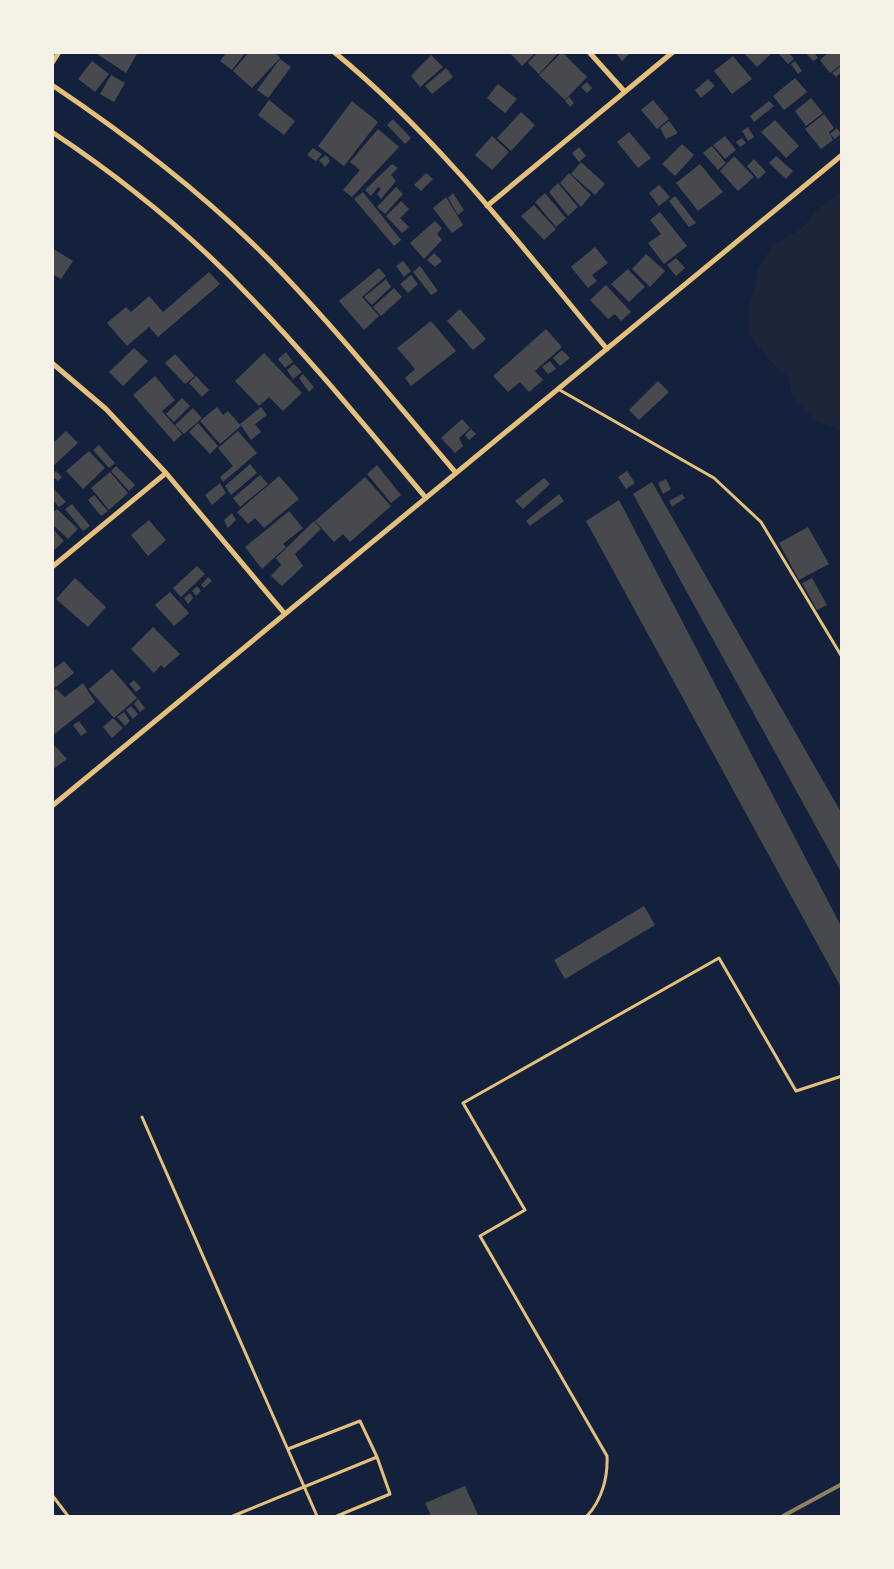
<svg xmlns="http://www.w3.org/2000/svg" width="894" height="1569" viewBox="0 0 894 1569" font-family="'DejaVu Sans',sans-serif">
	<style>
		.green { fill: #1d2539 }
		.building { fill: #48494c }
		.lines { fill: none; stroke-linecap: round; stroke-linejoin: round }
		.service { stroke: #e5c07b; stroke-width: 3 }
		.minor { stroke: #e5c07b; stroke-width: 5 }
		.rail { stroke: #918062; stroke-width: 4 }
	</style>
	<rect width="100%" height="100%" fill="#14213d"/>
	<path class="green" d="M841 193V429L817 422 792 397 789 378 776 367 748 334 749 307 759 267 772 246 801 229 818 209Z"/>
	<path class="building" d="M94 52H138L126 73Z
		M227 52H246L232 70 220 61Z
		M249 52H274L280 58 252 88 233 71Z
		M513 52H536L522 66 511 54Z
		M538 52H559L539 74 528 63Z
		M562 52 587 77 565 100 539 75Z
		M615 52H631L622 61Z
		M743 52H769L771 54 757 67Z
		M777 52H788L794 59 788 64Z
		M805 52H814L818 58 813 61Z
		M829 52H842V64L830 73 820 60Z
		M431 55 443 67 420 87 411 76Z
		M733 56 752 79 732 94 714 71Z
		M280 59 291 67 268 98 257 90Z
		M92 61 109 74 95 92 78 79Z
		M795 61 802 71 798 74 791 64Z
		M842 65V72L836 77 832 73Z
		M446 68 453 77 432 94 425 86Z
		M111 75 125 83 114 102 100 94Z
		M795 78 807 92 784 110 773 96Z
		M708 79 715 86 701 98 695 90Z
		M587 82 592 88 587 93 581 87Z
		M498 84 517 99 505 113 487 98Z
		M569 97 574 103 570 107 565 101Z
		M811 98 823 113 806 126 795 111Z
		M269 100 295 121 284 135 258 115Z
		M653 100 669 119 657 129 641 110Z
		M352 101 378 122 344 166 318 146Z
		M769 101 774 106 754 122 750 116Z
		M521 112 535 125 511 151 497 138Z
		M824 114 834 128 829 132 828 130 833 140 821 149 805 129Z
		M393 119 411 138 405 144 387 125Z
		M775 120 799 146 786 158 761 132Z
		M669 121 678 133 666 139 660 128Z
		M748 127 754 137 748 141 742 131Z
		M837 128 841 134 835 139 830 134Z
		M378 129 399 147 352 197 343 190 360 170 350 162Z
		M629 132 651 158 638 168 617 142Z
		M492 136 509 152 492 170 475 155Z
		M725 136 736 150 725 159 713 145Z
		M742 138 746 143 740 147 736 142Z
		M682 144 694 155 675 176 662 164Z
		M712 146 726 163 718 170 703 153Z
		M579 147 586 156 579 162 572 153Z
		M313 148 322 154 316 161 307 155Z
		M326 155 330 161 325 167 319 160Z
		M734 156 754 177 738 191 720 171Z
		M776 156 793 171 786 179 769 163Z
		M754 159 766 172 758 179 747 166Z
		M581 162 605 184 595 195 571 174Z
		M392 164 398 168 391 175 396 181 381 199 377 194 381 189 378 187 371 196 365 190Z
		M700 164 723 192 698 211 676 183Z
		M426 173 433 179 421 191 414 185Z
		M569 173 591 195 581 207 560 183Z
		M558 183 578 207 568 216 549 192Z
		M659 185 670 197 659 206 649 193Z
		M396 187 403 194 385 214 377 207Z
		M363 192 401 240 394 246 354 199Z
		M453 193 464 210 458 215 448 198Z
		M545 193 566 218 556 227 535 202Z
		M675 196 696 223 689 227 669 201Z
		M446 197 463 225 452 233 433 208Z
		M401 201 409 209 400 218 409 227 402 233 386 216Z
		M534 205 556 229 544 240 521 216Z
		M660 212 687 246 664 264 648 243 661 234 650 220Z
		M435 221 442 228 437 234 442 240 424 259 410 243Z
		M595 247 608 263 592 275 597 281 588 288 571 267Z
		M52 248 73 261 61 279 52 274Z
		M434 253 442 261 435 267 427 260Z
		M646 254 665 271 650 287 632 269Z
		M676 258 685 268 676 276 667 265Z
		M403 261 411 271 404 277 396 266Z
		M420 266 438 291 431 295 413 272Z
		M379 268 386 276 362 297 379 316 364 330 339 301Z
		M628 269 645 287 629 302 611 284Z
		M209 272 220 284 158 337 149 327 127 346 107 323 126 307 131 312 149 296 163 312Z
		M411 275 418 284 408 293 400 284Z
		M386 279 391 287 372 305 364 297Z
		M606 285 631 312 621 321 615 314 608 319 590 300Z
		M394 288 402 297 381 316 373 307Z
		M460 309 486 339 473 350 447 321Z
		M431 321 456 351 411 386 405 378 415 369 397 348Z
		M546 329 562 347 535 371 543 380 529 392 520 382 508 392 493 376Z
		M134 348 148 361 123 386 109 372Z
		M562 350 570 358 560 366 553 358Z
		M286 352 293 362 285 368 278 359Z
		M264 353 302 393 283 411 269 397 259 406 235 381Z
		M175 354 195 376 185 384 165 363Z
		M550 361 556 369 548 374 542 367Z
		M294 364 302 372 293 379 287 370Z
		M303 374 314 387 309 392 299 378Z
		M155 376 175 400 162 411 182 434 174 442 133 395Z
		M196 376 209 390 202 397 189 383Z
		M658 381 669 392 639 420 629 410Z
		M182 398 190 406 174 422 166 414Z
		M217 407 223 415 228 411 241 426 220 444 200 421Z
		M261 407 267 415 255 424 261 432 251 440 240 424Z
		M193 408 202 418 184 434 175 425Z
		M462 419 470 428 459 438 463 446 455 453 441 438Z
		M198 423 218 446 210 454 189 432Z
		M471 429 476 434 469 440 465 435Z
		M66 431 78 443 52 467V444Z
		M238 431 257 453 223 482 220 477 233 466 218 448Z
		M99 445 115 463 109 468 93 450Z
		M89 451 105 468 83 489 66 471Z
		M250 464 257 473 231 495 225 486Z
		M377 465 401 495 391 503 367 474Z
		M116 466 135 485 129 491 111 471Z
		M56 471 62 477 58 481 52 476Z
		M627 471 635 483 626 489 618 477Z
		M110 472 128 493 109 510 91 488Z
		M260 475 268 484 240 507 233 498Z
		M279 476 299 499 264 528 255 518 248 524 237 512Z
		M365 477 391 506 350 542 343 534 334 542 315 521Z
		M544 478 550 484 523 509 515 501Z
		M666 479 671 489 663 494 658 483Z
		M652 482 842 814V874L633 494Z
		M220 483 226 493 212 505 205 495Z
		M52 487 66 502 59 507 52 499Z
		M559 494 564 501 530 526 526 521Z
		M682 494 685 498 672 507 669 501Z
		M94 495 108 511 101 516 88 500Z
		M619 500 842 928V989L586 521Z
		M72 504 90 526 83 531 65 509Z
		M57 509 78 529 68 539 52 524V513Z
		M289 511 303 528 283 544 286 547 262 569 245 547Z
		M232 513 236 520 228 528 224 520Z
		M149 520 166 540 148 556 131 535Z
		M314 521 321 529 295 554 303 566 282 586 271 576 281 565 276 558Z
		M808 527 829 564 799 580 779 543Z
		M52 528 64 541 53 551 52 550Z
		M197 566 205 574 181 597 173 588Z
		M208 577 212 581 204 588 201 585Z
		M75 578 106 607 88 627 56 599Z
		M812 578 827 605 817 610 802 583Z
		M197 586 201 591 196 596 192 591Z
		M170 592 189 613 174 626 155 605Z
		M190 593 193 598 188 604 184 598Z
		M153 627 180 654 164 668 161 665 154 673 131 649Z
		M64 661 74 673 52 690V670Z
		M112 669 137 698 114 718 89 689Z
		M134 680 141 688 136 692 129 684Z
		M83 683 95 702 52 736V692L56 689 65 697Z
		M138 699 145 708 140 712 134 704Z
		M131 706 138 714 133 719 126 710Z
		M124 712 130 721 125 726 117 717Z
		M113 718 123 728 112 738 103 727Z
		M79 721 87 732 81 736 73 725Z
		M52 743 67 759 52 770Z
		M644 906 655 925 565 979 554 960Z
		M465 1486 478 1515 431 1516 425 1503Z"/>
	<g class="lines">
		<path class="service" d="M558 389 714 478 761 522 842 657
			M142 1117 317 1516
			M288 1449 360 1421 377 1457 390 1494 337 1516
			M52 1495 68 1516
			M233 1516 377 1457
			M587 1516C602 1500 608 1477 607 1456L480 1236 525 1210 463 1103 719 958 796 1091 842 1076"/>
		<path class="minor" d="M334 52C438 137 521 246 607 349
			M589 52 625 92
			M52 63 59 52
			M52 85C134 140 212 200 280 271 342 336 398 405 456 473
			M52 132C124 180 193 236 252 299 313 362 369 431 426 498
			M487 206 673 52
			M52 363 106 409 166 473 285 614
			M52 567 166 473
			M52 806 842 155"/>
		<path class="rail" d="M783 1516 842 1484"/>
	</g>
	<rect width="894" height="1569" fill="none" stroke="#f6f1e7" stroke-width="108"/>
</svg>
